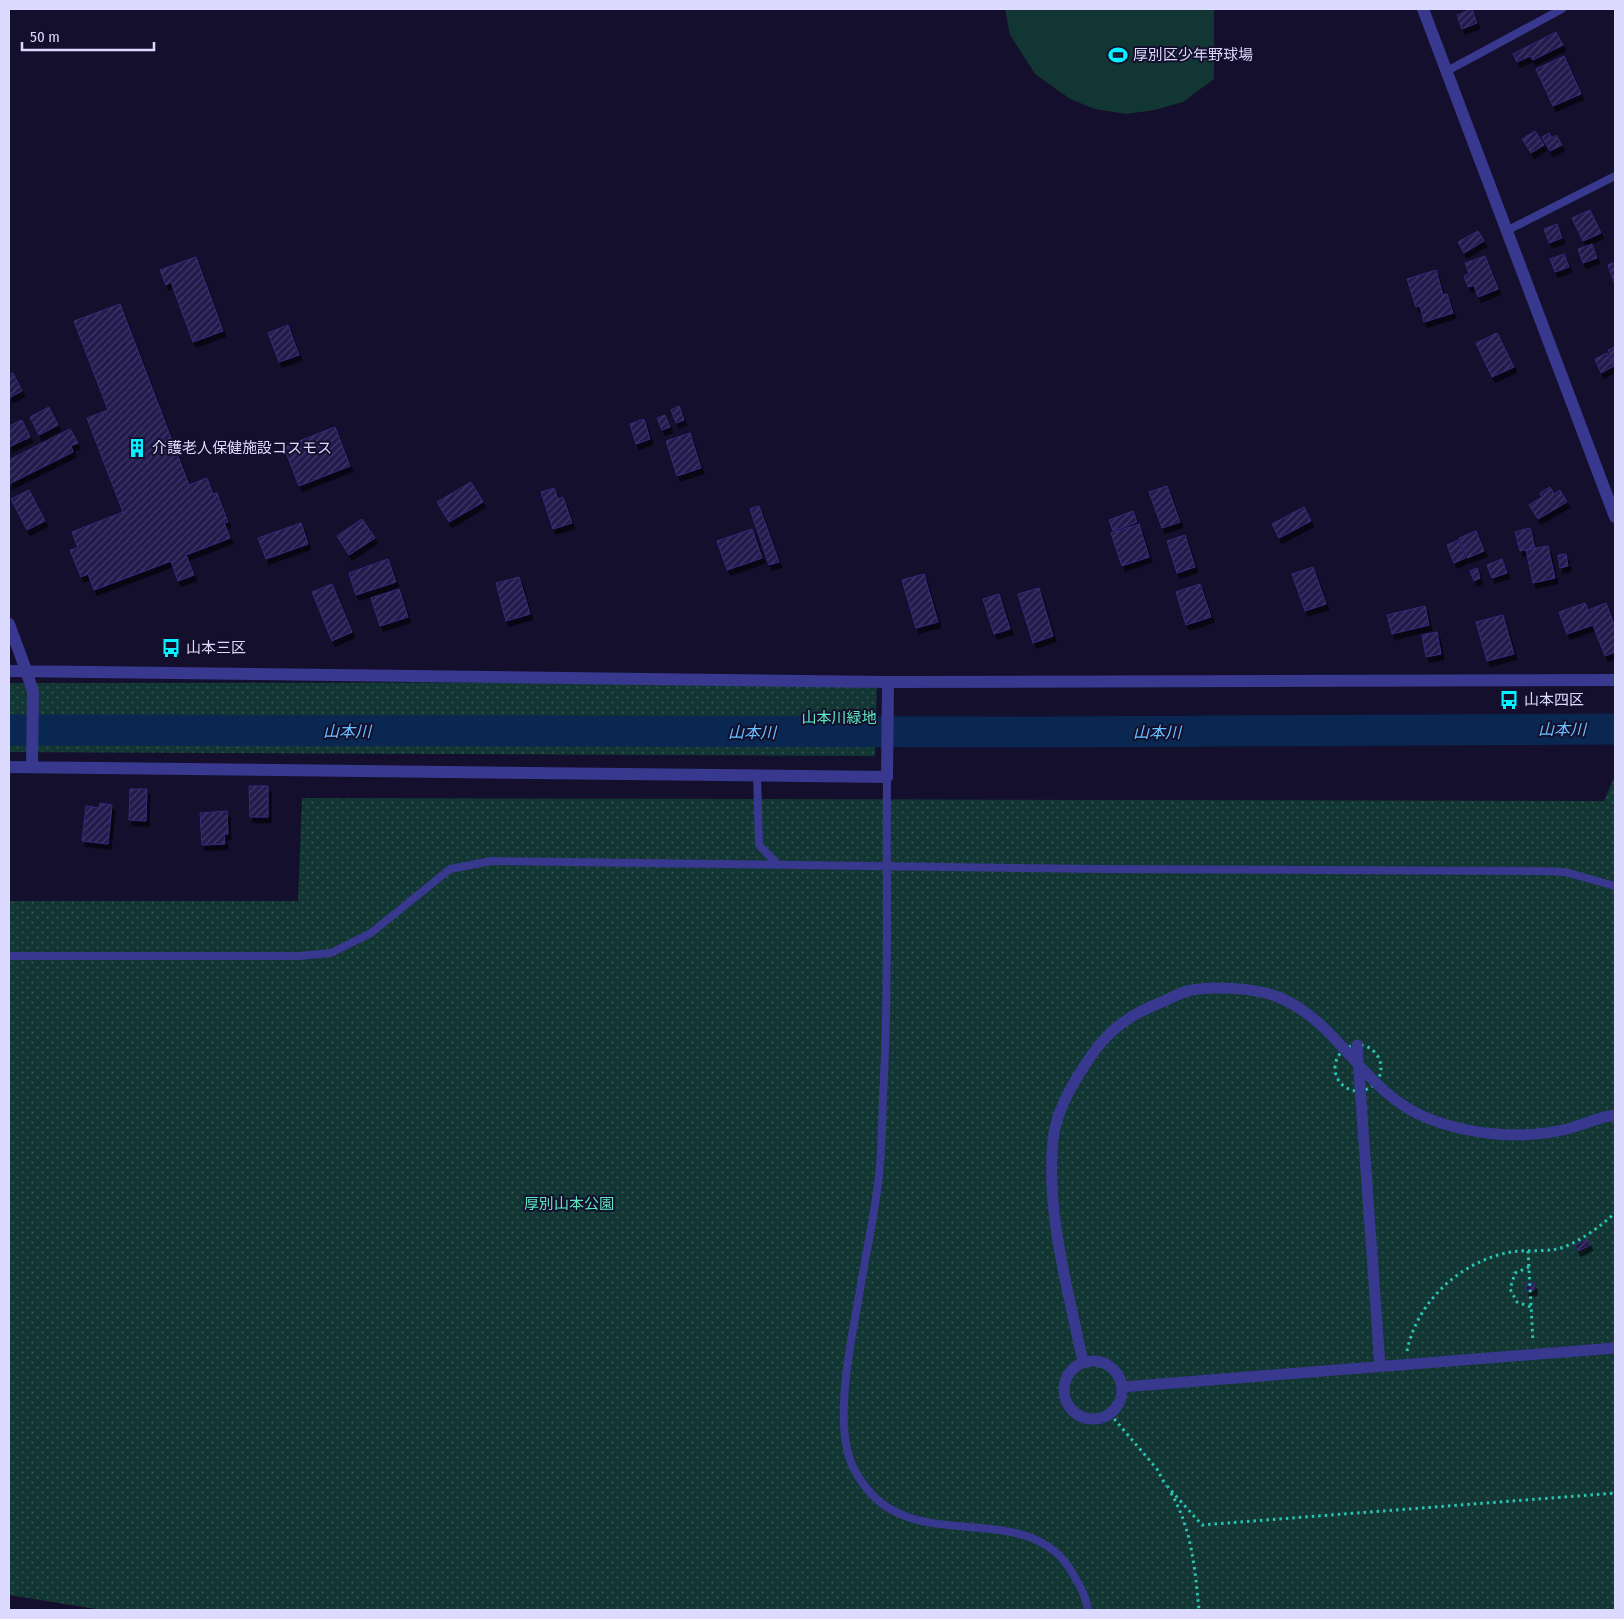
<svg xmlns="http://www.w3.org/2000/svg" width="1624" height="1619" viewBox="0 0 1624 1619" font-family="'Fira Sans Condensed','Noto Sans JP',sans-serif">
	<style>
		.park { fill: url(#park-dots) }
		.pitch { fill: #123633 }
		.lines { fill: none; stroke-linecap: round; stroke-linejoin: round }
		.river { stroke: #092751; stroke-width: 31 }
		.building { fill: url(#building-hatch); stroke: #372a7b; filter: url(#shadow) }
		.path { stroke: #28c5b5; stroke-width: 3; stroke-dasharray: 2.5 4; stroke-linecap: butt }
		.service { stroke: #37388e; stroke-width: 8 }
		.pedestrian { stroke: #37388e; stroke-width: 11 }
		.minor { stroke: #37388e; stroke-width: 12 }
		.tertiary { stroke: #37388e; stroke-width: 12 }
		.labels { text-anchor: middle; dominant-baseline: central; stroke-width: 4; stroke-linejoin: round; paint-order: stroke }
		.poi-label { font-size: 15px; fill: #dddaff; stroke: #130f2c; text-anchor: start }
		.park-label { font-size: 15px; fill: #5de8bf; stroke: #130f2c }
		.water-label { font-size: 16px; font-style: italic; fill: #68c0ff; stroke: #130f2c }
	</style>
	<defs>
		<pattern id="park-dots" width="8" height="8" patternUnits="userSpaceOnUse" patternTransform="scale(1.25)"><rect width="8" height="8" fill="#123633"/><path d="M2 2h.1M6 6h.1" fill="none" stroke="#345252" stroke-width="1.8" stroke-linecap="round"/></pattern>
		<pattern id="building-hatch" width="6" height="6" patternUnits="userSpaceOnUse" patternTransform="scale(1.25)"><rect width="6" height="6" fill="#221a4e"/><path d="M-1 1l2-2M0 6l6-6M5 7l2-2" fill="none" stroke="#423b69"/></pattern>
		<filter id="shadow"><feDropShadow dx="3" dy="5.5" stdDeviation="0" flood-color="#0009"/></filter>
	</defs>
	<rect width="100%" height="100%" fill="#130f2c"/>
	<path class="park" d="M877 682 875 756 9 752V683Z
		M1615 776V1610H102L9 1595V901H298L302 798 1604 801Z"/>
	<path class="pitch" d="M1005 9H1214V79L1183 102 1155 110 1126 114 1095 109 1070 99 1035 74 1010 35Z"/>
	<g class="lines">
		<path class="river" d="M9 730 1047 732 1615 729"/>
	</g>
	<path class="building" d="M1472 9 1477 23 1462 29 1457 15Z
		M1556 32 1563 45 1533 60 1530 56 1517 62 1513 54Z
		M1564 56 1581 94 1553 106 1536 69Z
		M1535 131 1544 145 1531 153 1522 139Z
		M1549 133 1552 138 1556 135 1562 145 1550 151 1542 137Z
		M1590 210 1601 233 1583 241 1572 218Z
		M1557 224 1562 238 1549 243 1544 229Z
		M1478 231 1484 241 1464 253 1458 242Z
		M1592 244 1597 258 1583 263 1578 249Z
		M1564 254 1569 267 1555 272 1550 259Z
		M1485 256 1498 289 1478 297 1474 285 1468 287 1464 276 1469 274 1465 263Z
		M196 257 223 331 193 342 171 282 166 285 160 270Z
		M1615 262V285L1608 265Z
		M1436 270 1443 295 1447 294 1453 313 1424 322 1420 306 1416 307 1407 279Z
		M120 304 189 485 207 478 213 494 217 493 228 522 224 523 230 538 186 555 194 575 178 581 171 561 94 590 88 574 81 577 70 550 78 548 72 532 123 512 87 418 108 410 74 321Z
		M288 325 299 355 279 362 268 333Z
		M1497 333 1514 367 1492 377 1476 343Z
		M1615 347V363L1614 364 1608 350Z
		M1607 353 1614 366 1601 373 1595 359Z
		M13 373 22 391 9 398V375Z
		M679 406 684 420 676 423 671 410Z
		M49 407 58 425 39 435 30 417Z
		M665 415 670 427 662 430 657 418Z
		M644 419 650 439 636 444 630 424Z
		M22 420 30 437 9 447V426Z
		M335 427 350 466 299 486 284 447Z
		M70 429 78 443 71 446 73 452 9 484V460Z
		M690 433 701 468 677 476 666 441Z
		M471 482 483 502 449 522 437 502Z
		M1167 486 1180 522 1162 528 1149 492Z
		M1550 487 1554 494 1560 490 1567 502 1538 519 1529 505 1542 497 1540 493Z
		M554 488 558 499 563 497 572 523 553 529 541 492Z
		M29 490 45 521 27 530 11 499Z
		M759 506 779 562 769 565 750 509Z
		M1304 507 1311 521 1279 538 1272 524Z
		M1133 511 1137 522 1113 531 1109 520Z
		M362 519 375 538 349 555 337 536Z
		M301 523 308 544 266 559 258 538Z
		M1139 524 1149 557 1122 566 1111 533Z
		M1530 528 1535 548 1520 551 1515 532Z
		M752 529 762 558 727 570 717 541Z
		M1476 531 1484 551 1467 558 1459 538Z
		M1185 535 1195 567 1177 573 1167 541Z
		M1458 540 1465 558 1454 563 1447 545Z
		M1548 546 1555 578 1533 583 1526 550Z
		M1566 554 1568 566 1560 568 1558 555Z
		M388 559 396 582 356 595 349 573Z
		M1502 559 1507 573 1492 578 1487 565Z
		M1313 567 1326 604 1305 611 1292 574Z
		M1477 568 1480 578 1474 581 1470 571Z
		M924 574 938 622 916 628 902 580Z
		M519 577 530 614 506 621 496 583Z
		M332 584 352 632 332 641 312 592Z
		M1200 584 1211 617 1186 625 1176 592Z
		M1039 588 1053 636 1033 643 1018 594Z
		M399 589 408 617 380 626 371 598Z
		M999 594 1010 629 994 634 983 599Z
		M1585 603 1588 610 1606 603 1615 627V652L1605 656 1593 625 1567 634 1559 612Z
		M1425 606 1429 625 1392 634 1387 615Z
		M1503 615 1514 654 1487 661 1476 622Z
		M1437 632 1441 654 1426 657 1422 635Z
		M249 786H268V817H250Z
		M130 789H147L146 821 129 820Z
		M100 803 112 805 108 844 82 841 86 806 99 808Z
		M227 811 228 834H224L225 844 202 845 200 813Z
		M1587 1239 1590 1245 1578 1251 1575 1245Z
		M1526 1283H1534V1290L1526 1291Z"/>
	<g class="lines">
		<path class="path" d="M1335 1068a23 23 0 1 1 46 0a23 23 0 1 1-46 0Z
			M1528 1251 1533 1342
			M1529 1267 1515 1273 1510 1289 1517 1302 1531 1307
			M1407 1351C1417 1301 1461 1261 1511 1252 1529 1249 1548 1253 1564 1247 1582 1240 1601 1226 1615 1213
			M1110 1414 1157 1469 1166 1486
			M1167 1486 1202 1525 1615 1493
			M1171 1493C1192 1529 1195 1570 1199 1610"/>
		<path class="service" d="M1447 71 1562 9
			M1506 231 1615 176
			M757 775 759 845 778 865
			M887 777C886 883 889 990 883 1096 882 1128 882 1160 877 1191 873 1222 866 1253 861 1284 853 1334 830 1426 855 1471 864 1487 875 1501 892 1510 948 1542 1036 1507 1073 1574 1080 1586 1086 1596 1088 1610
			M9 956H299L331 953 371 933 450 869 491 861 1100 869 1540 871 1565 872 1615 886"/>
		<path class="pedestrian" d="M1357 1045 1380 1366
			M1064 1390a29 29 0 1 1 58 0a29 29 0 1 1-58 0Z
			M1083 1362C1069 1294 1045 1209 1053 1140 1056 1113 1069 1090 1083 1068 1103 1035 1125 1016 1162 1002 1170 998 1179 994 1187 991 1212 985 1260 988 1283 999 1340 1025 1366 1094 1427 1118 1470 1135 1521 1140 1567 1129 1583 1125 1598 1117 1615 1115
			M1122 1387 1615 1348"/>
		<path class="minor" d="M26 670 33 692 32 767
			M9 767 887 777"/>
		<path class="tertiary" d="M1423 9 1615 517
			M9 624 26 670
			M9 671 888 682 1615 680
			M887 777 888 682"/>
	</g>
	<defs>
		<g id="stadium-bare" transform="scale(1.5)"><path d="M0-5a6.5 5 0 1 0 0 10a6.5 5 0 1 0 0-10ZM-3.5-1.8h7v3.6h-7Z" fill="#06f1ff" stroke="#130f2c" stroke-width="2.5" paint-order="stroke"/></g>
		<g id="building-bare" transform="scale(1.5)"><path d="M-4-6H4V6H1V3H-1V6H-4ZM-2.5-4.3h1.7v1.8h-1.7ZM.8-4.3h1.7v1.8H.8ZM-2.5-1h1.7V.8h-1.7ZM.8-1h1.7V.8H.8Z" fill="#06f1ff" stroke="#130f2c" stroke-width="2.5" paint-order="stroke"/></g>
		<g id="bus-bare" transform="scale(1.5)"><path d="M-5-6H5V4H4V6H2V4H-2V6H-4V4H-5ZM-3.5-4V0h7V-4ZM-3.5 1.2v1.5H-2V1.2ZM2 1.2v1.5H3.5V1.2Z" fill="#06f1ff" stroke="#130f2c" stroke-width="2.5" paint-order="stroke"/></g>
	</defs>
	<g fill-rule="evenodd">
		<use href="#stadium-bare" x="1118" y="55"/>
		<use href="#building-bare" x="137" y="448"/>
		<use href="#bus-bare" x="171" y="648"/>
		<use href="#bus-bare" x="1509" y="700"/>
	</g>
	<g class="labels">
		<g class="poi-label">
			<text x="1133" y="55">厚別区少年野球場</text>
			<text x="152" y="448">介護老人保健施設コスモス</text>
			<text x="186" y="648">山本三区</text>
			<text x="1524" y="700">山本四区</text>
		</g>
		<g class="park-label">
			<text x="839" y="718">山本川緑地</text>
			<text x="569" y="1204">厚別山本公園</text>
		</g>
		<g class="water-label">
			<text x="1562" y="729">山本川</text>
			<text x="347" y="731">山本川</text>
			<text x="752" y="732">山本川</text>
			<text x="1157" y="732">山本川</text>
		</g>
	</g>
	<rect width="1624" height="1619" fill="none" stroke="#dddaff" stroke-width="20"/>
	<path d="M22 42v8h132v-8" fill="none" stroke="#dddaff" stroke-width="2.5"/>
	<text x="30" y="42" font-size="15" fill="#dddaff" stroke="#130f2c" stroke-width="4" paint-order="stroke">50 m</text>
</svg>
